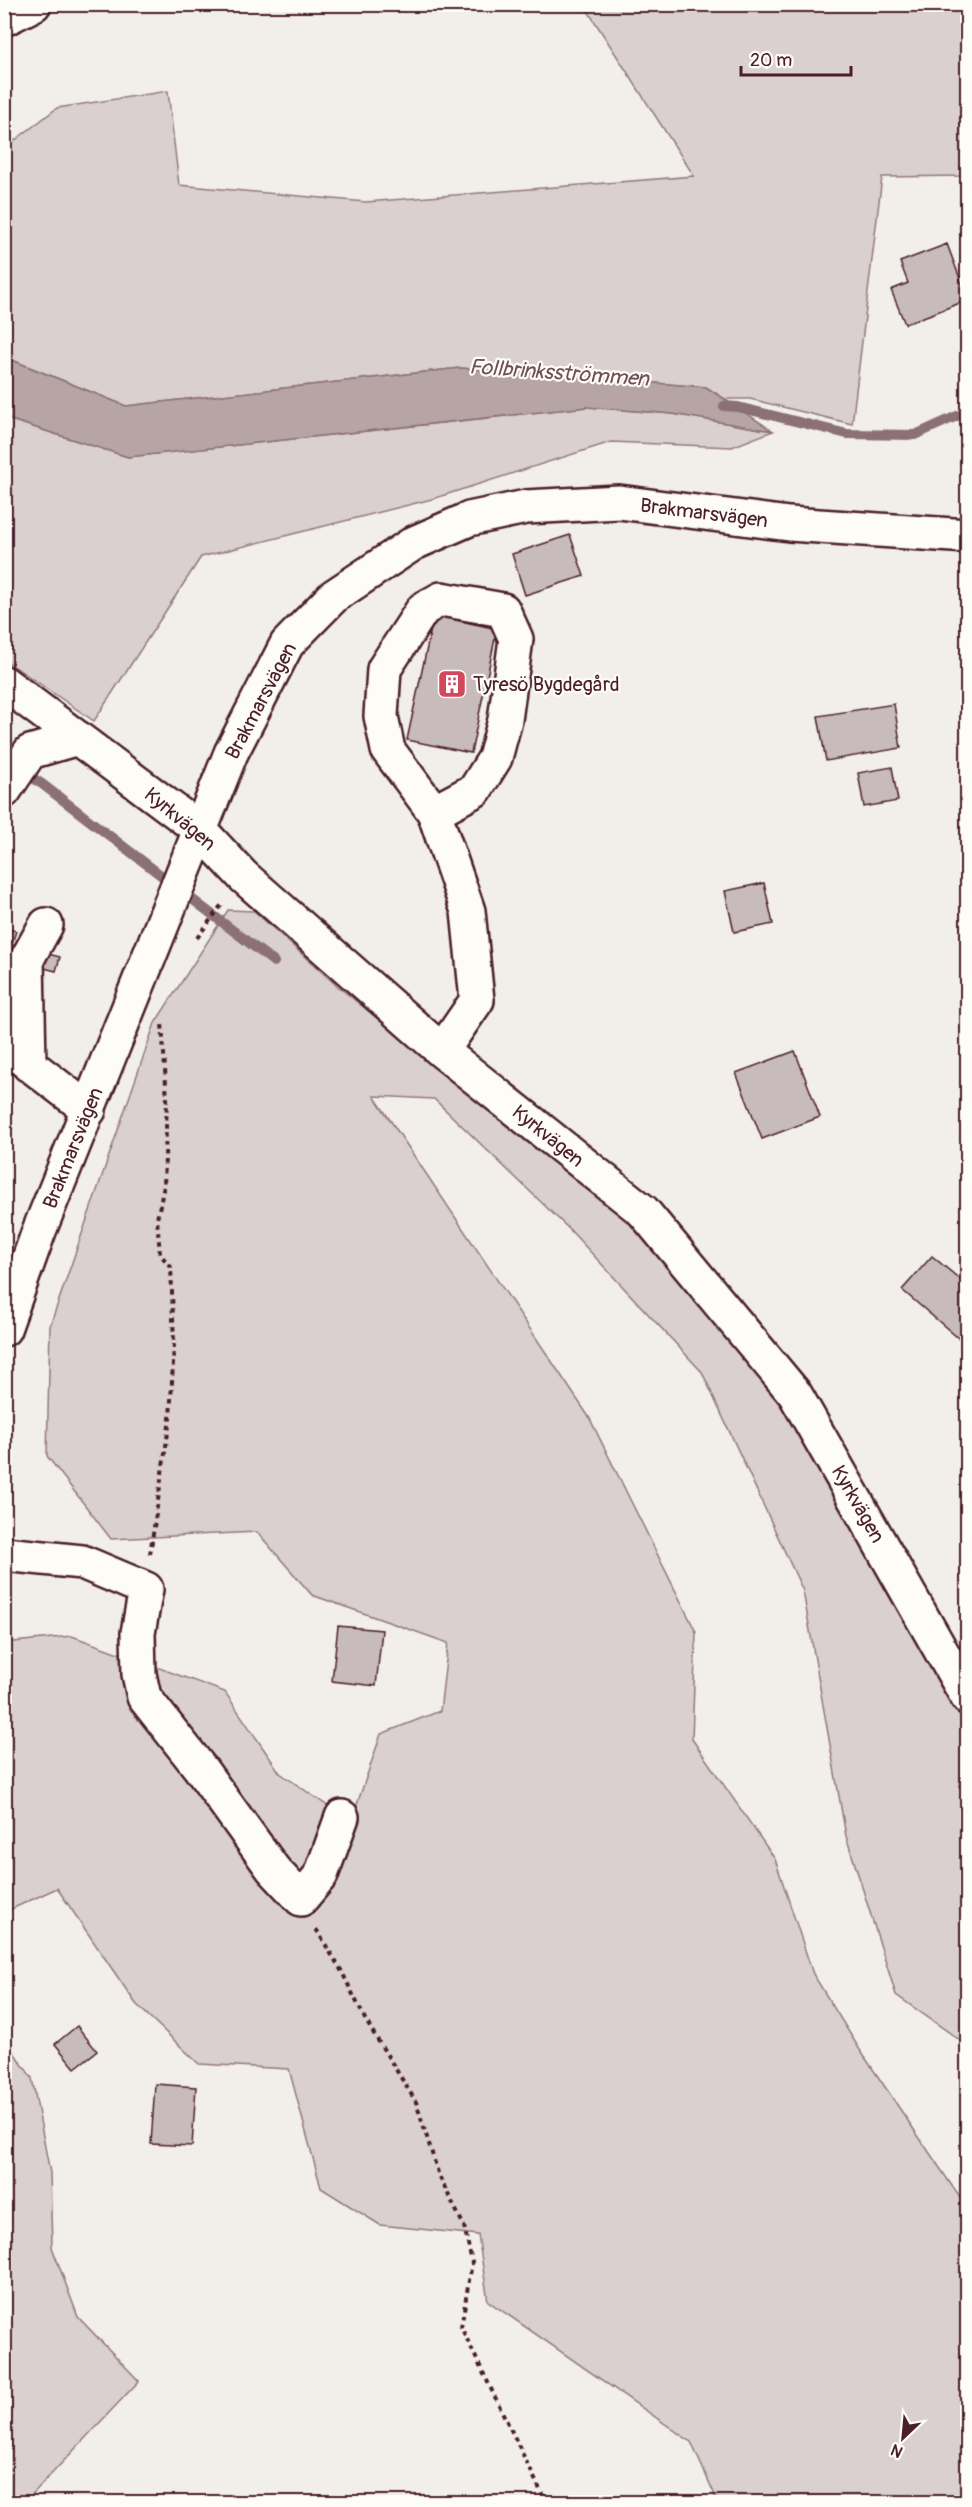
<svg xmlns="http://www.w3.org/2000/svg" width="972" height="2507" viewBox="0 0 972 2507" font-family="Pangolin,sans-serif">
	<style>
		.green { fill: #d9d0cf; stroke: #92787d; stroke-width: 1.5 }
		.water { fill: #b7a5a6; stroke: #8b6f75; stroke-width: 1.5 }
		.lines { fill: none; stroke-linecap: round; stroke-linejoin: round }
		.stream { stroke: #8b6f75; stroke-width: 10 }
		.building { fill: #c8bbbb; stroke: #4a1f2b; stroke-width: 1.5 }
		.minor-casing { stroke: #4a1f2b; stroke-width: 38 }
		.path { stroke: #4a1f2b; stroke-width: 4; stroke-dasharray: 4.5 4.5; stroke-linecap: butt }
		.minor { stroke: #fdfcf7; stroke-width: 33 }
		.labels { text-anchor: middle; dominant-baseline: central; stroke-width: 4.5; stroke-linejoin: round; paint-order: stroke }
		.street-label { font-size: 20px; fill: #4a1f2b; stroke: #fdfcf7 }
		.poi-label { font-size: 20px; fill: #4a1f2b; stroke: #fdfcf7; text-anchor: start }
		.water-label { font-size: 21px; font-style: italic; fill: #704e56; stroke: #fdfcf7 }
	</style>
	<rect width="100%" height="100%" fill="#f2efeb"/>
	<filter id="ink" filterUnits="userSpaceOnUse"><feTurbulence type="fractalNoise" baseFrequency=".0167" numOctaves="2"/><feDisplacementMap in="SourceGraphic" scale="12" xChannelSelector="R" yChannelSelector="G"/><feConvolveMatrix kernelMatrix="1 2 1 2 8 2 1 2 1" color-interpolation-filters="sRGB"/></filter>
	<g filter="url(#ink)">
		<path class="green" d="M584 5H967V176L882 177 852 424 750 399H725L706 387 460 368 126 406 5 357V148L57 108 168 91 179 185 366 202 694 176Z
			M587 407 673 414 773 431 732 447 611 442 432 499 201 557 94 721 5 660 4 418 128 457Z
			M228 910 254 911 335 984 432 1063 613 1203 702 1301 778 1398 942 1681 967 1729V2045L896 1995 846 1836 803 1591 702 1372 570 1230 434 1099 374 1096 589 1417 696 1632 692 1739 775 1859 813 1974 860 2050 967 2208V2502H718L691 2442 488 2301 478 2235 380 2225 321 2188 289 2069 199 2064 136 2004 57 1888 5 1912 4 1643 72 1636 225 1692 280 1773 351 1822 381 1734 440 1711 448 1643 312 1595 257 1532 111 1539 47 1456 50 1326 155 1023Z
			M5 2040 32 2078 50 2173 52 2247 78 2317 139 2381 25 2502H4Z"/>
		<path class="water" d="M4 357 126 406 460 368 706 387 773 431 673 414 587 407 128 457 5 418Z"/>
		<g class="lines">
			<path class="stream" d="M724 406 738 407 847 434 915 435 968 411
				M20 770 42 784 274 962"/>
		</g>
		<path class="building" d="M947 244 968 300 905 324 891 290 908 283 900 262Z
			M570 535 584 576 525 595 512 554Z
			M434 615 497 629 471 753 407 740Z
			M894 704 901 748 826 761 818 716Z
			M892 767 898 801 864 807 858 773Z
			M764 883 773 924 734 932 725 891Z
			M4 927 16 931 10 950 4 948Z
			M44 953 60 957 56 971 40 967Z
			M795 1051 820 1117 762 1139 736 1073Z
			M932 1256 968 1286V1339L964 1343 902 1290Z
			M338 1626 382 1630 376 1686 332 1681Z
			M77 2026 97 2051 75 2068 55 2044Z
			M155 2084 196 2087 192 2146 151 2144Z"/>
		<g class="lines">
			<g class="minor-casing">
				<path id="minor" d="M4 19 34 4
					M4 683 199 829 243 876 442 1051 643 1211 795 1394 968 1698
					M4 791 30 752 78 738
					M434 812 388 750 381 716 384 669 423 609 441 599 503 610 516 639 505 720 495 758 475 790 434 812 468 911 477 1000 442 1051
					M4 1045 89 1110
					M29 1065 27 959 46 925
					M4 1329 39 1231 231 753 287 644 334 596 414 543 469 519 526 507 619 502 789 524 968 536
					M4 1554 82 1562 146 1589 138 1633 139 1674 144 1697 200 1768 273 1869 301 1899 321 1875 342 1817"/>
			</g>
			<path class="path" d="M197 938 223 903
				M150 1554 170 1419 174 1344 171 1267 160 1254 157 1219 164 1186 167 1100 162 1023
				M316 1929 341 1970 366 2021 416 2102 439 2176 464 2226 472 2263 461 2327 546 2502"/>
			<use href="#minor" class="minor"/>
		</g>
	</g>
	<defs>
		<g id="building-square" transform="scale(1.5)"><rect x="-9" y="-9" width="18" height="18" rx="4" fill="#d1495b" stroke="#fdfcf7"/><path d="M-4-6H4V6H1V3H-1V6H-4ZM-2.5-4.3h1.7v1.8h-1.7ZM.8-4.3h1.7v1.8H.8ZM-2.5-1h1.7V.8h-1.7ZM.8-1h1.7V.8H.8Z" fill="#fff"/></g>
	</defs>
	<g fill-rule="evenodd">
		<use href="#building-square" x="452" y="684"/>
	</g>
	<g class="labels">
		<g class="street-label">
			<text transform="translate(704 513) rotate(7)">Brakmarsvägen</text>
			<text transform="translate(261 701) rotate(-62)">Brakmarsvägen</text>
			<text transform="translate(180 819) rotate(40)">Kyrkvägen</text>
			<text transform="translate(548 1136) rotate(39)">Kyrkvägen</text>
			<text transform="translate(73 1148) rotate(-68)">Brakmarsvägen</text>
			<text transform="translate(858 1504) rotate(60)">Kyrkvägen</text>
		</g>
		<g class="poi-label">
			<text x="473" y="684">Tyresö Bygdegård</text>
		</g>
		<g class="water-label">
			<text transform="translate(559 373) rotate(4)">Follbrinksströmmen</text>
		</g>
	</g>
	<rect width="972" height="2507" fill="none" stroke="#fdfcf7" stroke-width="24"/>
	<rect x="12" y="12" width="948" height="2483" fill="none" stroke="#4a1f2b" stroke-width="2" filter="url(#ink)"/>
	<g transform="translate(903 2438) rotate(206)" stroke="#fdfcf7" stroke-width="4.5" paint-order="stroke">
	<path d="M0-4.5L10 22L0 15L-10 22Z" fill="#4a1f2b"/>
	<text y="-9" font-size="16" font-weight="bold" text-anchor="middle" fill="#4a1f2b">N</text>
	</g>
	<path d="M741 66v9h110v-9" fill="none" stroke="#4a1f2b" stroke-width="3"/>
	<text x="750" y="66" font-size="18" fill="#4a1f2b" stroke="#fdfcf7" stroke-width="4.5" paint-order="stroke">20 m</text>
</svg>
